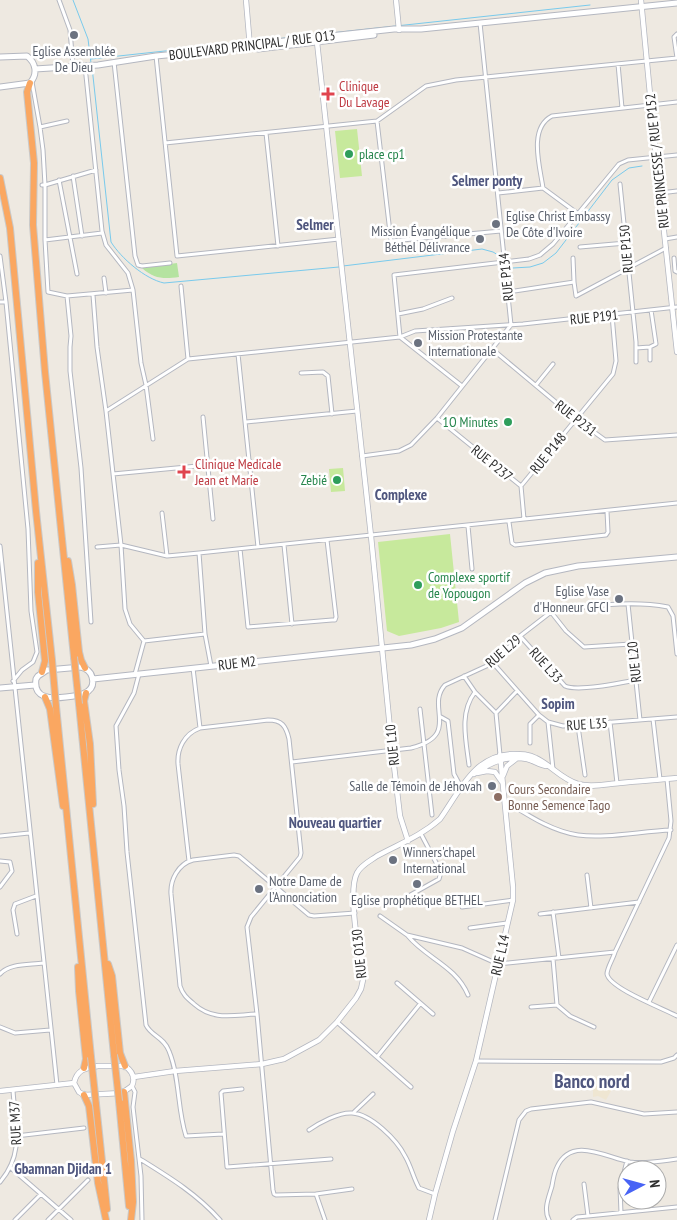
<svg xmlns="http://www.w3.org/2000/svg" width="677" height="1220" viewBox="0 0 677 1220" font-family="'PT Sans Narrow',sans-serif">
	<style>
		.education { fill: #efe6d2 }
		.green { fill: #b5e3a0 }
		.pitch { fill: #c7e99c }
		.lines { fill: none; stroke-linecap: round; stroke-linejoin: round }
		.stream { stroke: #79caec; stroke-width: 1 }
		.minor-casing { stroke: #b4b7c0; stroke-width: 5 }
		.tertiary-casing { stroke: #b4b7c0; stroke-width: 6 }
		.secondary-casing { stroke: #b4b7c0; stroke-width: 7 }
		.motorway-casing { stroke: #c9c9c9; stroke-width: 8 }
		.minor { stroke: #fff; stroke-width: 3 }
		.tertiary { stroke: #fff; stroke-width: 4.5 }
		.secondary { stroke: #fff; stroke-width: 5 }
		.motorway { stroke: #faa761; stroke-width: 6 }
		.motorway-bridge-casing { stroke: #c9c9c9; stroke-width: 8; stroke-linecap: butt }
		.motorway-bridge { stroke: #faa761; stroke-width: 6 }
		.worship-dot { fill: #6b7280; stroke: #fff; stroke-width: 2 }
		.health-dot { fill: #e0444e; stroke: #fff; stroke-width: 2 }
		.leisure-dot { fill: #2e9e5b; stroke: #fff; stroke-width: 2 }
		.education-dot { fill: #8d6e63; stroke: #fff; stroke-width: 2 }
		.labels { text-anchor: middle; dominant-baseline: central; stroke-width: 5; stroke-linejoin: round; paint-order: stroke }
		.street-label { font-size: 14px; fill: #2e2e2e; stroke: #fff }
		.worship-label { font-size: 14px; fill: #5b616d; stroke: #fff; text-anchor: start }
		.health-label { font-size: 14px; fill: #be3a42; stroke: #fff; text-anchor: start }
		.leisure-label { font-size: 14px; fill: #27864d; stroke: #fff; text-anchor: start }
		.education-label { font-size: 14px; fill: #785e54; stroke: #fff; text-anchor: start }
		.neighbourhood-label { font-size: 15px; font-weight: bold; fill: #4f567e; stroke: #fff }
		.district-label { font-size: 19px; font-weight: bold; fill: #4f567e; stroke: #fff }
	</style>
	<rect width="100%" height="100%" fill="#eee9e1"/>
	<path class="education" d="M598 1077 616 1082 606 1100 598 1096 593 1097V1078Z"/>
	<path class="green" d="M177 263 179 277C164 279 154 279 142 268Z"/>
	<path class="pitch" d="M357 129 362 176 340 178 335 131Z
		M343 468 345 491 331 492 329 469Z
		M450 534 459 622 441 628 399 636 387 631 378 542Z"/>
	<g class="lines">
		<path class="stream" d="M73 0 88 39 91 63
			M91 59 590 5
			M92 67 111 242C121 258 145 279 164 283L339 267
			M343 266 482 249 493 252 498 255
			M513 268 530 267 543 263 556 253 612 180 629 168 642 166"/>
		<g class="minor-casing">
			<path id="minor" d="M59 0 70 30 73 66
				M677 34 674 37 677 58
				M156 56 177 256 339 239
				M114 62 135 256 138 265 142 266 170 263
				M618 64 622 108
				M85 66 102 231 106 245 128 273 133 290 141 363 146 385 153 439
				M32 82 40 127 67 121
				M377 121 391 241 501 231
				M40 127 43 150 45 185 96 170
				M266 133 278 246
				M165 143 377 121 426 86 456 80 677 58
				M73 176 82 236
				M59 180 77 274
				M620 184 636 342V362
				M42 185H45V240L48 292 67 296 71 336 70 347V371L81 468 91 622
				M498 193 543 188
				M660 193 677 191
				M577 213 543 188C540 167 528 128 552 116L677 102
				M665 239 677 237
				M45 240 102 233
				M580 247 626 243
				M0 256 6 302
				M573 258 574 282 576 296 666 248
				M674 258 675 271 677 272
				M104 278 106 293
				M181 286 188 359
				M508 292 574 282
				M93 295 97 347 106 411 121 545 125 609 130 624 144 641
				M67 296 133 290
				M0 302H6L28 529 31 611 37 652 33 662 22 670 13 681
				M398 314 423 309 452 298
				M650 347V360
				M636 348 650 347 656 344 651 310
				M492 349 576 419 605 440 677 435
				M238 354 258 547
				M301 373 323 372 328 376 332 414
				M536 385 553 364
				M462 386 400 337 394 275 529 259 540 255 553 244 619 164 628 160 677 155
				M106 411 188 359 400 337 415 331 523 324 677 307
				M203 417 213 519
				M437 418 521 486 524 519
				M246 422 357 411
				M362 456 399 451 411 445 437 418 511 325 480 23
				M113 474 250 461
				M521 486 613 374 616 361 612 315
				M162 513 167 556
				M509 522 512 543 515 545 606 535 608 532 607 511
				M468 526 472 569
				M284 545 292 624
				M0 546 57 1085
				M97 547 121 545 167 556 199 553 677 503
				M240 549 248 627 332 620H335L336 617 327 540
				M199 553 205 634 211 666
				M628 604 640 720
				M551 612 566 631 584 647 631 644
				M520 636 565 686C578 692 620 683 636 680
				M144 641 205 634
				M493 663 539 715 548 722 563 726 677 717
				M193 668 200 728
				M135 674 144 641
				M139 674 134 693 116 726 119 770 124 806 127 852 146 1025C151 1036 164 1037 169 1051 180 1078 177 1108 186 1136L223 1134
				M464 676 475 692 496 713
				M420 709 432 815
				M441 717 448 721 454 774 461 787
				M653 719 660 779
				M548 722 553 769
				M610 722 617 783
				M578 726 585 775
				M530 743V724L539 715
				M500 755 496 713 517 691
				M292 762 411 748C462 735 425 707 445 685L493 663 520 636 551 612 557 610C594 606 631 600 668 607L673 616 677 654
				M469 765C466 740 459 713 475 692
				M667 779 671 821 669 838 615 952C613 959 607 968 607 974 609 988 664 1009 677 1016
				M505 801C528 815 551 831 578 835 605 839 642 831 671 830
				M0 836 29 833
				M0 861 10 862 12 871 0 887
				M189 861 178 764C177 749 184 734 200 728L268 720C282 720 286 726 289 739L301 853 300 857 251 917 247 927 257 1014 273 1190 274 1194 276 1195 316 1194 325 1220
				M587 875 591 908
				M405 898 439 879 441 872 421 834
				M462 907 513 900
				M553 912 559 958
				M540 914 639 902
				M380 916 407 935 462 948 498 964 615 952
				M470 928 507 923
				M17 934 13 910 15 904 36 896
				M408 936C426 958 456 966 468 995
				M553 959 557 1005 570 1016 594 1027
				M0 974C10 963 29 965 43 963
				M397 983 433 1014
				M649 1002 677 945
				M531 1007 557 1005
				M257 1014C233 1015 213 1021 194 1004 187 998 183 995 180 986L171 894C170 880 178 864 193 860L234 855 239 856 309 915 314 916 355 913
				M337 1022 411 1087
				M0 1027 15 1033 50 1030
				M377 1057 420 1004
				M476 1061 661 1062 674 1058 677 1055
				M132 1086 135 1092 133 1107 141 1176 142 1220
				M242 1089 223 1091 221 1093 227 1167 331 1159
				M353 1113 373 1094
				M309 1130C319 1123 339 1112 352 1113 371 1114 397 1140 405 1156 411 1166 413 1177 419 1188L435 1194
				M16 1136 84 1128
				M140 1159C169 1177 197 1194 220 1220
				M11 1168 71 1220
				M0 1182C25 1153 15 1125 13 1090
				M584 1184 588 1216
				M316 1194 352 1189
				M621 1213 620 1188 627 1161
				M15 1220 41 1194
				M48 1220 88 1180
				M495 1220 519 1120 526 1111 531 1109 591 1102 644 1114 677 1112
				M549 1220C543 1209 549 1197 552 1186 553 1180 554 1173 557 1167 572 1135 607 1158 630 1162 646 1164 661 1161 677 1159
				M573 1220 577 1217 588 1216 677 1207"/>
		</g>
		<g class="tertiary-casing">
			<path id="tertiary" d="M246 0 250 47
				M396 0 399 30
				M641 0 656 157 677 352
				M317 42 371 536 392 749 400 816 408 841
				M477 773 487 771 495 772 502 782
				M474 774C491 762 507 755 527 759 534 761 540 765 546 766
				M503 776 507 766 516 759
				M98 1066H125C132 1071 136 1077 132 1086L122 1093 84 1095 79 1092 74 1083C77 1069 86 1068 98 1066Z
				M134 1077 175 1071 262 1064 284 1059 319 1040 337 1022 356 998 361 989 363 980C360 958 347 892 357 873 361 865 370 861 377 856 399 844 421 836 440 819 460 791 474 755 513 754 521 754 529 754 536 758 551 765 561 779 578 784 591 788 606 784 620 783 639 781 658 780 677 778
				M0 1091 74 1083
				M429 1220 435 1194 453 1131 476 1061 513 900V887L500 755"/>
		</g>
		<g class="secondary-casing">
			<path id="secondary" d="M251 47 258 49 374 35
				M0 57 27 56C36 63 38 74 30 83L0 87
				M35 69 98 65 156 56 250 47 257 44 394 29H421L677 3
				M81 667C86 668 91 672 92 677 97 694 77 696 66 697 51 699 33 699 36 679L38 676 47 670Z
				M93 679 411 645 435 639 462 628 525 583 545 573 578 566 677 557
				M0 688 35 685"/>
		</g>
		<g class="motorway-casing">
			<path id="motorway" d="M30 83 27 92 34 163 33 225 45 372 74 657
				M0 178 10 228 36 511 52 660
				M68 561 72 585 79 652 81 660 85 668
				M38 563V592L45 661 42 672
				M86 693 84 701 90 744 93 804
				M45 697 50 709 63 806
				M79 704 114 1055
				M56 706 91 1057
				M108 964 112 976 120 1053 125 1066
				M78 967 79 991 86 1059 84 1068
				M124 1092 131 1160 133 1202 131 1220
				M84 1095 89 1106 98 1183 106 1220
				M119 1101 129 1206
				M96 1104 107 1209"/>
		</g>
		<use href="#minor" class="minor"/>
		<use href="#tertiary" class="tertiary"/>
		<use href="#secondary" class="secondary"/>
		<use href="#motorway" class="motorway"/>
		<g class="motorway-bridge-casing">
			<path id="motorway-bridge" d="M74 657 79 704
				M52 660 56 706
				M114 1055 119 1101
				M91 1057 96 1104"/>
		</g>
		<use href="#motorway-bridge" class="motorway-bridge"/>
	</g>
	<g class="worship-dot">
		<circle cx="74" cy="35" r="5"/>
		<circle cx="496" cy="224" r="5"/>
		<circle cx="480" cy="239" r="5"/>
		<circle cx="418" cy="343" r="5"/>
		<circle cx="619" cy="599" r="5"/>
		<circle cx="492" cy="786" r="5"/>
		<circle cx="393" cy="860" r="5"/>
		<circle cx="417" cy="884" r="5"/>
		<circle cx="259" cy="889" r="5"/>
	</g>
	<g class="health-dot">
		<path d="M325.5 86.5h5v5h5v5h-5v5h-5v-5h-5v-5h5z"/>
		<path d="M181.5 464.5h5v5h5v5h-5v5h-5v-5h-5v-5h5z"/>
	</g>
	<g class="leisure-dot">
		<circle cx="349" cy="154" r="5"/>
		<circle cx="508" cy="422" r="5"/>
		<circle cx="337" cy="480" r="5"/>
		<circle cx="418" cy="585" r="5"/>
	</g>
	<circle class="education-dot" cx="498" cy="797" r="5"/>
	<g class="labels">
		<g class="street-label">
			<text transform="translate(252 45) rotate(-7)">BOULEVARD PRINCIPAL / RUE O13</text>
			<text transform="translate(657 161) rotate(-96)">RUE PRINCESSE / RUE P152</text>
			<text transform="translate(626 249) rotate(-95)">RUE P150</text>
			<text transform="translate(506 277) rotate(-96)">RUE P134</text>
			<text transform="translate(594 317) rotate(-6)">RUE P191</text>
			<text transform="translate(576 418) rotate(38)">RUE P231</text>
			<text transform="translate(548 453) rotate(-51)">RUE P148</text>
			<text transform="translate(492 463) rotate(39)">RUE P237</text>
			<text transform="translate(503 651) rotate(-41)">RUE L29</text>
			<text transform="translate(634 662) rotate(-96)">RUE L20</text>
			<text transform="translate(237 663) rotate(-7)">RUE M2</text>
			<text transform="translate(546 665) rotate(48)">RUE L33</text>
			<text transform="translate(587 724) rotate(-4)">RUE L35</text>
			<text transform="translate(392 745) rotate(-96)">RUE L10</text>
			<text transform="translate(359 954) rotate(-96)">RUE O130</text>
			<text transform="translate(500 955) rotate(-77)">RUE L14</text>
			<text transform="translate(15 1123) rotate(-93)">RUE M37</text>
		</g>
		<g class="worship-label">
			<text x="74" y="51" text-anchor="middle">Eglise Assemblée<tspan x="74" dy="16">De Dieu</tspan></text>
			<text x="506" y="216">Eglise Christ Embassy<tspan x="506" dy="16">De Côte d'Ivoire</tspan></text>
			<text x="470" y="231" text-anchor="end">Mission Évangélique<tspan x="470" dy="16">Béthel Délivrance</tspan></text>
			<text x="428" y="335">Mission Protestante<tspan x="428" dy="16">Internationale</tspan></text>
			<text x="609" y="591" text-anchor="end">Eglise Vase<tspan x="609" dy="16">d'Honneur GFCI</tspan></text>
			<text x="482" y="786" text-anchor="end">Salle de Témoin de Jéhovah</text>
			<text x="403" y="852">Winners'chapel<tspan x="403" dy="16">International</tspan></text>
			<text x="269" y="881">Notre Dame de<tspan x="269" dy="16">l’Annonciation</tspan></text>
			<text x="417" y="900" text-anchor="middle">Eglise prophétique BETHEL</text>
		</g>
		<g class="health-label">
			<text x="339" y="86">Clinique<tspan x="339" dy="16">Du Lavage</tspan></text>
			<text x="195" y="464">Clinique Medicale<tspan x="195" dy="16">Jean et Marie</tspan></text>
		</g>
		<g class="leisure-label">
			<text x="359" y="154">place cp1</text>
			<text x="498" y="422" text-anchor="end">1O Minutes</text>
			<text x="327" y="480" text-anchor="end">Zebié</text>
			<text x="428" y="577">Complexe sportif<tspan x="428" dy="16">de Yopougon</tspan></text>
		</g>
		<g class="education-label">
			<text x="508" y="789">Cours Secondaire<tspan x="508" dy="16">Bonne Semence Tago</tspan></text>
		</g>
		<g class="neighbourhood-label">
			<text x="487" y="180">Selmer ponty</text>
			<text x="315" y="224">Selmer</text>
			<text x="401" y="494">Complexe</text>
			<text x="558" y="703">Sopim</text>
			<text x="335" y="822">Nouveau quartier</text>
			<text x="63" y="1168">Gbamnan Djidan 1</text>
		</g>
		<g class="district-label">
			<text x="592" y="1081">Banco nord</text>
		</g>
	</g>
	<g transform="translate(642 1185) rotate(84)"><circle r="24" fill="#ffffff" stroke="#ababab"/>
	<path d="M0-4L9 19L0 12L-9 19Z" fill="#4863f5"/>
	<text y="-8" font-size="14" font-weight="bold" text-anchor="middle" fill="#2e2e2e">N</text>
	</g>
</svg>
